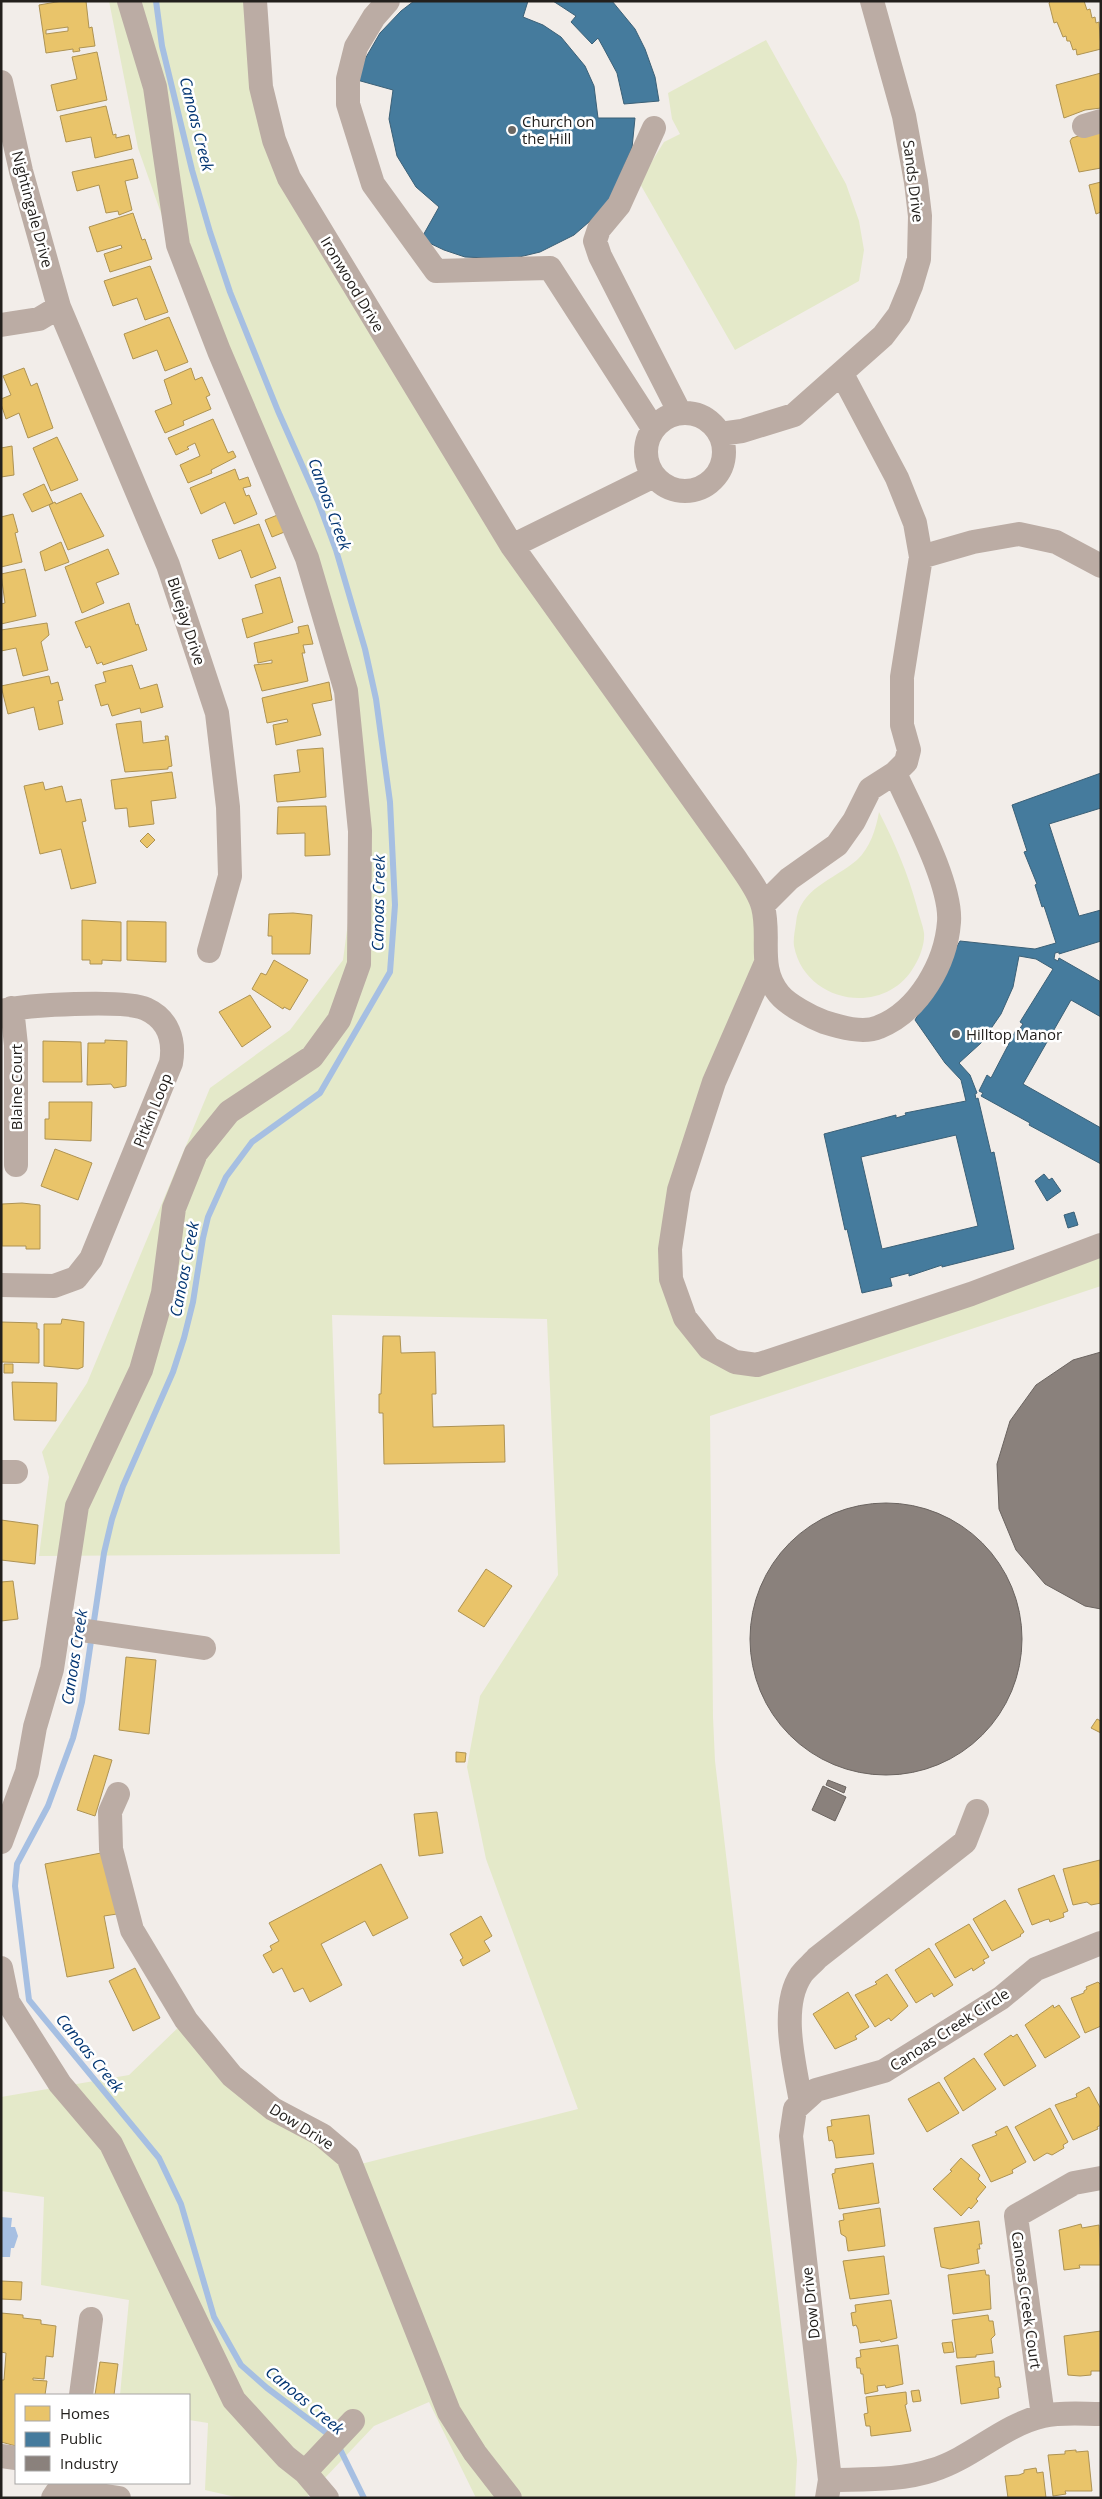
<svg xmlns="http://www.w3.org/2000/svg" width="1102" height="2499" viewBox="0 0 1102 2499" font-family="'Open Sans',sans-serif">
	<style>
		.green { fill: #e4e9c9 }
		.water { fill: #a6bfe2 }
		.homes { fill: #e9c46a; stroke: #ae9353; fill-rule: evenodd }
		.public { fill: #457b9d; stroke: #3b6077; fill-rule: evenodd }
		.industry { fill: #8a817c; stroke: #6b6460 }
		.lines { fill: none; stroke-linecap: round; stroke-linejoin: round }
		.stream { stroke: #a6bfe2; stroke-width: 6 }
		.minor { stroke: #bbaca4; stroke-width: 24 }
		.poi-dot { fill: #6b6864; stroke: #fff; stroke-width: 2 }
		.labels { text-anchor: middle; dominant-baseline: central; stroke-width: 5; stroke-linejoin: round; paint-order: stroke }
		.poi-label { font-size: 15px; fill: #23201d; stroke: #fff; text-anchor: start }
		.street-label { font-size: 15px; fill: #23201d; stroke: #fff }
		.water-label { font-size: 16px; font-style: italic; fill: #043673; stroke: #fff }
	</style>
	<rect width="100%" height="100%" fill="#f2ede9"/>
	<path class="green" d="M109 1H255L289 178 478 492 763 905 765 965 670 1249 685 1318 735 1362 1101 1246V1286L710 1416 713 1717 715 1761 797 2460 795 2498H476L429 2402 374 2426 306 2498H240L205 2490 208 2423 189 2420V2395H120L129 2300 41 2285 44 2197 1 2191V2097L129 2075 186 2020 353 2166 578 2109 486 1859 467 1767 480 1696 558 1575 547 1319 332 1315 340 1554 39 1556 49 1477 42 1452 87 1383 210 1088 290 1030 343 960 349 915 353 832 335 692 300 565 211 355 138 148Z
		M766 40 846 184 859 221 864 250 859 281 735 350 639 182 664 142 680 134 672 119 668 93Z
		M879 812C895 843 908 874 917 907 919 916 923 925 924 933 925 943 920 957 915 965 886 1018 805 1004 794 946 793 939 795 930 796 923 799 888 834 880 857 860 870 848 876 829 879 812Z"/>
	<path class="water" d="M1 2217 12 2218 11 2227H15L18 2236 14 2248H11L10 2257H1Z"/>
	<path class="homes" d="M62 1H86L89 28 92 27 95 46 79 48 80 51 73 52V49L46 53 39 5ZM68 27V31L46 34V30Z
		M1051 1H1084L1087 10 1090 9 1092 18 1095 17 1096 23 1099 22 1101 49 1077 55 1076 49 1073 50 1070 41H1067L1066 36 1063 37 1057 22 1054 23 1049 3Z
		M97 52 107 100 57 111 51 85 77 79 72 57Z
		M1101 73V108L1085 110 1064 118 1056 85Z
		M106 106 113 135 116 134V138L129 135 132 149 95 158 91 137 66 142 60 116Z
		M1101 129V168L1079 172 1070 141 1072 138Z
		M133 159 138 178 125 181 132 210 119 215 118 211 106 213 99 185 77 191 72 172Z
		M1101 182V212L1096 214 1089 185Z
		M133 213 142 240 145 239 152 259 110 272 104 254 122 248 121 245 97 252 89 227Z
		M150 266 168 312 145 320 137 298 113 306 104 281Z
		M169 317 188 362 165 371 157 350 133 359 124 334Z
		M24 368 31 386 37 383 53 428 28 438 19 413 6 419 1 404V399L11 395 3 376Z
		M191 368 195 380 202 377 210 395 206 397 211 409 183 421 184 425 165 433 155 411 172 404 164 380Z
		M213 419 228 453 233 451 236 457 211 470 212 473 188 483 180 465 200 456 195 443 187 447 189 449 176 455 168 438Z
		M57 437 78 480 51 491 33 448Z
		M12 446 14 475 1 477V448Z
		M235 469 239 480 248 477 251 486 243 488 246 496 249 495 257 514 234 524 225 502 201 514 190 488Z
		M44 484 53 503 32 512 23 494Z
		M81 493 104 536 68 550 49 505 55 502 56 504Z
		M13 514 18 532 15 533 22 562 1 567V517Z
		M280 514 287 531 272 537 265 520Z
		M259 524 276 568 251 578 241 550 219 559 212 540Z
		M61 542 69 562 45 571 40 552Z
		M108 549 119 574 96 583 104 603 82 613 65 567Z
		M25 569 36 616 1 624V604L5 603 1 574Z
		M280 577 293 622 247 638 242 619 263 613 255 585Z
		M129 603 136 625 138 624 147 650 103 665 102 662 97 664 90 646 86 648 75 622Z
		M47 623 49 635 41 642 48 670 23 676 16 648 1 651V630Z
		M308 625 313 644 303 645 305 653H302L308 681 262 691 254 665 272 663V660L258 663 254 643 299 633 298 627Z
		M132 665 140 689 157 684 163 707 141 713 140 708 112 716 108 704 101 706 95 685 106 682 103 672Z
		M49 676 51 684 58 682 63 700 58 701 63 724 39 730 34 707 8 714 1 686Z
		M329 682 332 700 312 704 321 735 276 745 273 725 288 722 287 719 267 723 262 698Z
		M141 721 143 743 166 740 165 736H168L172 766 168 767V769L125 772 116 724Z
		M323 748 326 797 277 802 274 775 300 772 297 750Z
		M172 772 176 798 151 801 154 824 129 827 127 808 115 809 111 780Z
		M43 782 45 790 62 786 66 802 81 799 86 821 82 822 96 883 71 889 61 849 40 854 24 786Z
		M326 806 330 855 305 856V833L277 834 278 807Z
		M148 833 155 840 147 848 140 841Z
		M293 913 312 915 310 954H272V936H268L269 914Z
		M82 920 121 922V961L102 960V964H90V960H82Z
		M127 921 166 922V962L127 960Z
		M274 960 308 980 290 1010 284 1007 283 1009 252 989 261 973 266 975Z
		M250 995 271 1027 242 1047 219 1012Z
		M105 1040 127 1041 126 1086 114 1088 111 1084 87 1085 88 1043H105Z
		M43 1041 81 1042 82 1082H43Z
		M49 1102H92L91 1141 45 1139V1119H49Z
		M55 1149 92 1163 78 1200 41 1186Z
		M22 1203 40 1205V1249H26V1246H2V1204Z
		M62 1319 84 1322 83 1367 78 1369 44 1366V1324H61Z
		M1 1322 37 1323V1329H39V1363L1 1362Z
		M383 1336H400L401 1353 435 1352 436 1394H432L433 1427 504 1425 505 1462 384 1464 383 1413H379V1394H381Z
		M4 1364H13V1373H4Z
		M12 1382 57 1383 56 1421 14 1420Z
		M1 1520 38 1525 35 1564 1 1560Z
		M486 1569 512 1586 484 1627 458 1611Z
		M13 1581 18 1619 1 1621V1582Z
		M126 1657 156 1660 149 1734 119 1730Z
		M1097 1719 1101 1721V1733L1091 1728Z
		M456 1752 466 1753 465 1762H456Z
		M94 1755 112 1760 95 1816 77 1810Z
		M437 1812 443 1853 419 1856 414 1814Z
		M106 1852 117 1914 104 1916 114 1968 67 1977 45 1864Z
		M1100 1860 1101 1903 1091 1905 1087 1902 1073 1905 1063 1869Z
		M381 1864 408 1918 373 1936 365 1921 321 1944 342 1985 310 2002 303 1988 294 1992 282 1968 273 1973 263 1955 272 1950 270 1946 279 1941 269 1923Z
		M1054 1875 1068 1911 1063 1913 1064 1917 1050 1922 1049 1919 1045 1920 1032 1925 1018 1889Z
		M1005 1900 1024 1932 1020 1935 1021 1936 992 1951 973 1919Z
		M481 1916 492 1936 484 1941 490 1951 463 1966 460 1960 463 1958 450 1934Z
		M969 1924 989 1957 983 1960 985 1963 973 1971 972 1968 955 1978 935 1944Z
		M929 1948 953 1985 934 1997 932 1993 916 2003 895 1970Z
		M135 1968 160 2018 133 2031 109 1981Z
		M887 1974 908 2006 891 2021 889 2018 875 2027 855 1995 877 1984 875 1982Z
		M1098 1982 1101 1985V2026L1085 2033 1071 1998 1084 1993V1991L1087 1989 1086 1987Z
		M848 1992 869 2027 855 2036 857 2039 835 2049 813 2014Z
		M1053 2005 1054 2008 1059 2005 1080 2037 1045 2058 1025 2025Z
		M1017 2034 1036 2066 1004 2086 984 2054 1011 2035 1013 2037Z
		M974 2058 996 2089 963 2111 944 2078Z
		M939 2082 959 2113 927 2132 908 2099Z
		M1089 2087 1101 2109V2125L1097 2127 1098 2129 1073 2140 1055 2105 1077 2097 1076 2094Z
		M1050 2108 1068 2142 1063 2145 1064 2148 1052 2155 1047 2153 1034 2161 1015 2127Z
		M869 2115 874 2154 836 2158 834 2144 832 2140 829 2141 827 2127 832 2126 831 2120Z
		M1007 2126 1026 2162 1012 2170 1013 2173 991 2182 972 2145 997 2135 995 2132Z
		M961 2158 980 2175 978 2179 986 2187 976 2199 978 2201 971 2209 969 2207 961 2216 933 2189 952 2171 950 2170Z
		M873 2163 879 2203 839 2209 832 2174 835 2173V2169Z
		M880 2208 885 2246 848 2251 846 2237 841 2234 839 2221 844 2220 843 2214Z
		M979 2221 982 2244H979L980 2249H977L979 2263 950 2269 941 2267 934 2228Z
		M1081 2224 1082 2228 1099 2225 1101 2265H1079L1080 2268 1064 2270 1059 2230Z
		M884 2256 889 2294 850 2299 843 2261Z
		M985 2270 986 2275H989L991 2309 953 2314 948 2275Z
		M1 2281 22 2282 21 2300 1 2299Z
		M891 2300 897 2338 881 2342 880 2340 860 2343 858 2329 856 2325 853 2326 851 2313 856 2312 855 2305Z
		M1 2313 23 2315V2318L41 2320V2324L56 2326 53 2357 46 2356 44 2379 33 2378V2380L47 2381 45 2395H16V2446L1 2442V2380H4L6 2353 1 2352Z
		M988 2315 989 2321H993L995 2335 991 2339 993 2353 976 2355V2357L957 2358 952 2320Z
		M1101 2331V2371H1091V2375L1080 2376 1068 2375 1064 2336Z
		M952 2342 954 2352 944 2353 942 2343Z
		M898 2345 903 2384 886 2388 885 2385 877 2386 878 2391 865 2394 863 2374H861L860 2368H857L856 2358 861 2357 860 2350Z
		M994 2361 995 2377H999L1001 2387 998 2388 999 2398 961 2404 956 2366Z
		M100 2362 118 2364 114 2395H95Z
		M919 2390 921 2401 913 2402 911 2391Z
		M906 2392 907 2404 905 2405 911 2431 871 2436 870 2426H866L864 2414 868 2413 866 2397Z
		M1076 2450V2452L1088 2451 1092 2491H1065L1066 2494 1053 2496 1048 2455 1065 2454V2451Z
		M1036 2468 1037 2473 1043 2472 1046 2498H1008L1005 2476 1019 2475 1024 2473V2470Z"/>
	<path class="public" d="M414 1H528L523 17 543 25 561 37 585 66 594 86 598 118H635L632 148 611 197 597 215 574 235 540 252 511 259 465 257 444 250 421 239 439 207 416 187 397 156 389 119 393 90 357 80 365 59 380 33 401 11Z
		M553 1H612L635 29 645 49 655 77 659 101 624 104 617 73 603 47 598 38 592 44 571 22 576 16Z
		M1101 773V808L1049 824 1079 916 1101 910V941L1059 954V952L1055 953 1054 959 1058 961 1059 958 1101 982V1017L1071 1000 1023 1084 1101 1128V1164L1029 1125 1030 1123 981 1096 983 1093 979 1091 987 1075 991 1078 1016 1030 1018 1031 1023 1024 1020 1022 1053 969 1036 959 1019 956 1013 987 1001 1014 981 1043 959 1063 970 1075 977 1093 975 1094 976 1099 978 1098 991 1153 994 1152 1014 1249 942 1267V1265L909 1276V1273L890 1278 892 1286 862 1293 847 1229 845 1230 824 1134 896 1115V1118L906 1115 905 1113 966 1101 961 1080 945 1063 915 1020 960 941 1035 949 1056 943 1044 906 1042 907 1035 885 1037 884 1024 852 1027 851 1012 805ZM956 1135 978 1226 882 1249 861 1157Z
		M1044 1174 1049 1180 1052 1178 1061 1191 1047 1201 1035 1181Z
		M1074 1212 1078 1225 1068 1228 1064 1215Z"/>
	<path class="industry" d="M1101 1352V1609L1085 1606 1045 1584 1016 1550 999 1509 997 1464 1010 1421 1036 1385 1073 1360Z
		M750 1639a136 136 0 1 1 272 0a136 136 0 1 1-272 0Z
		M828 1780 846 1787 844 1793 826 1785Z
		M823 1786 846 1797 835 1821 812 1810Z"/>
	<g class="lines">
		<path class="stream" d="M156 1 162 46 192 170 210 232 230 292 278 411 318 501 336 550 365 649 376 699 390 802 395 905 390 972 320 1093 252 1142 226 1177 208 1217 203 1238 193 1302 184 1338 173 1372 123 1486 112 1519 104 1553 82 1702 73 1738 48 1806 17 1864 15 1886 29 2000 159 2158 181 2204 214 2317 241 2365 267 2388 332 2437
			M338 2445 364 2498"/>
		<path class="minor" d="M255 1 261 87 274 140 289 178 512 546 735 858C744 872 759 890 763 907 771 937 757 967 779 994 788 1005 811 1017 824 1022 840 1027 863 1034 879 1027 919 1011 946 963 949 922 952 884 911 809 895 773
			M388 1 374 17 356 47 348 79V104L373 184 436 271 550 268 653 428
			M1 82 21 171 59 307 168 565 217 713 228 807 230 876 209 951
			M1084 126 1101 121
			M654 128 619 205 599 229 595 241 600 256 680 413
			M1 325 39 319 59 307
			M646 452a39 39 0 1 1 78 0a39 39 0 1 1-78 0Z
			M720 434 742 431 794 415 883 336 899 315 911 286 919 259 920 216 916 182 904 116 872 1
			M512 546 654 476
			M921 557 973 542 1019 534 1056 542 1101 566
			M763 905 789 879 837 845 854 821 870 789 895 773 906 762 909 750 902 725V677L921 557 915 523 897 478 842 374
			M765 965 714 1082 679 1190 670 1249 671 1279 685 1318 709 1348 735 1362 757 1365 971 1294 1101 1245
			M12 1008 16 1045V1165
			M1 1011C25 1005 125 999 146 1009 168 1019 175 1040 171 1063L91 1259 76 1278 54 1286 1 1285
			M1 1472H16
			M60 1627 204 1648
			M118 1794 110 1812 111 1849 132 1930 186 2020 232 2076 273 2109 322 2135 348 2157 449 2412 475 2453 510 2498
			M1 1842 27 1772 35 1727 52 1669 77 1506 141 1370 163 1293 174 1208 196 1153 229 1112 312 1057 339 1020 359 964 360 831 346 691 307 558 219 351 178 245 155 87 129 1
			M1 1968 8 2002 60 2084 111 2144 234 2400 286 2457 305 2472 327 2498
			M801 2102C795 2066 779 2008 801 1975 805 1969 812 1964 817 1958L965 1842 977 1811
			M81 2395 91 2319
			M1043 2416 1016 2216 1074 2183 1101 2178
			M1 2456 16 2458
			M305 2472 353 2421
			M830 2480C865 2479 900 2481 933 2470 972 2458 1003 2425 1043 2416 1061 2412 1082 2414 1101 2414
			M53 2498 57 2492 68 2490 119 2498
			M827 2498 830 2480 791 2136 795 2109 816 2090 884 2071 1001 1998 1036 1969 1101 1943"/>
	</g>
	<g class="poi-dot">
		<circle cx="512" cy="130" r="5"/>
		<circle cx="956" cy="1034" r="5"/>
	</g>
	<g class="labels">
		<g class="poi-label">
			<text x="522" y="121">Church on<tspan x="522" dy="17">the Hill</tspan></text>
			<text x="966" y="1034">Hilltop Manor</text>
		</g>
		<g class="street-label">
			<text transform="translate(914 181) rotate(83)">Sands Drive</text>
			<text transform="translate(33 209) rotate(75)">Nightingale Drive</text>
			<text transform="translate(353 284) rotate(59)">Ironwood Drive</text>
			<text transform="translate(187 621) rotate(72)">Bluejay Drive</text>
			<text transform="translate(16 1087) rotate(-90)">Blaine Court</text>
			<text transform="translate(152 1110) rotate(-68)">Pitkin Loop</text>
			<text transform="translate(949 2029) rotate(-33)">Canoas Creek Circle</text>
			<text transform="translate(302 2126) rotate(32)">Dow Drive</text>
			<text transform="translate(1027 2300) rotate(82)">Canoas Creek Court</text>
			<text transform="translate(810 2303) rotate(-96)">Dow Drive</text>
		</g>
		<g class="water-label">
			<text transform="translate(197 124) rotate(76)">Canoas Creek</text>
			<text transform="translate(330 504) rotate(70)">Canoas Creek</text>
			<text transform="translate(378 903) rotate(-89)">Canoas Creek</text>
			<text transform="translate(184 1269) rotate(-79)">Canoas Creek</text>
			<text transform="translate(74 1657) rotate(-81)">Canoas Creek</text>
			<text transform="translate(90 2053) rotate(51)">Canoas Creek</text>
			<text transform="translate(305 2400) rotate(40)">Canoas Creek</text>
		</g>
	</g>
	<rect width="1102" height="2499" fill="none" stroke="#23201d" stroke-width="5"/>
	<rect x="15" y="2394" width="175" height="90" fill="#ffffff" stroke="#a7a6a5"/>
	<rect x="25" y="2406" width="25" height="15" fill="#e9c46a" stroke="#a7a6a5"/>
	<text x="60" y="2419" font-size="15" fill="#23201d">Homes</text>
	<rect x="25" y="2432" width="25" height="15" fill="#457b9d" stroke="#a7a6a5"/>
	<text x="60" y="2444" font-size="15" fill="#23201d">Public</text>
	<rect x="25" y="2456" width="25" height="15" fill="#8a817c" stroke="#a7a6a5"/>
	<text x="60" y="2469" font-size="15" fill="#23201d">Industry</text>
</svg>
